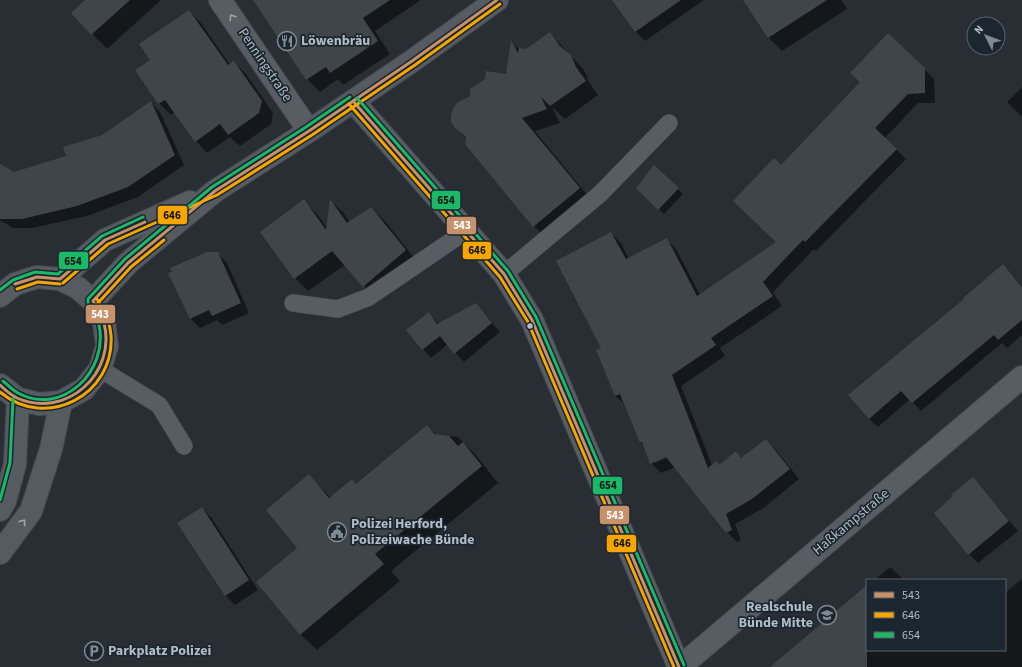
<svg xmlns="http://www.w3.org/2000/svg" width="1022" height="667" viewBox="0 0 1022 667" font-family="'Source Sans 3',sans-serif">
	<style>
		.shadow { fill: #0007; fill-rule: evenodd }
		.building { fill: #40454a }
		.lines { fill: none; stroke-linecap: round; stroke-linejoin: round }
		.lane-casing { stroke: #464a4f; stroke-width: 18 }
		.street-casing { stroke: #464a4f; stroke-width: 24 }
		.secondary-casing { stroke: #464a4f; stroke-width: 24 }
		.lane { stroke: #575d63; stroke-width: 17 }
		.street { stroke: #575d63; stroke-width: 22 }
		.secondary { stroke: #565b61; stroke-width: 22 }
		.bus-1-casing { stroke: #1b262f; stroke-width: 6 }
		.bus-2-casing { stroke: #1b262f; stroke-width: 6 }
		.bus-3-casing { stroke: #1b262f; stroke-width: 6 }
		.bus-1 { stroke: #c7916a; stroke-width: 3 }
		.bus-2 { stroke: #f7a600; stroke-width: 3 }
		.bus-3 { stroke: #1ab867; stroke-width: 3 }
		.oneway { stroke: #9aa4ad }
		.bus-dot { fill: #b1bcc6; stroke: #1b262f; stroke-width: 1.5 }
		.labels { text-anchor: middle; dominant-baseline: central; stroke-width: 3.5; stroke-linejoin: round; paint-order: stroke }
		.poi-label { font-size: 14px; font-weight: bold; fill: #b1bcc6; stroke: #1b262f; text-anchor: start }
		.street-label { font-size: 14px; fill: #b1bcc6; stroke: #1b262f }
		.line-badge { stroke: #1b262f; stroke-width: 1.5 }
		.badge-label { font-size: 11px; text-anchor: middle; font-weight: bold; fill: #fff }
		.pale-badge-label { font-size: 11px; text-anchor: middle; font-weight: bold; fill: #111 }
	</style>
	<rect width="100%" height="100%" fill="#282e34"/>
	<path class="shadow" d="M87 0H161L107 49 72 13Z
		M274 0H421L375 31 390 54 343 85 338 79 320 92 307 79 260 9Z
		M613 0H704L645 41 636 32Z
		M744 0H841L847 9 782 51 769 38Z
		M189 11 201 23 230 65 234 62 246 74 273 113 271 124 240 146 230 137 207 153 196 141 175 112 171 115 159 103 152 60Z
		M550 33 584 70 589 82 598 95 565 119 552 107 560 123 535 131 593 202 547 239 534 226 466 138 455 127 507 75 511 42 520 50H527Z
		M924 69 934 79 935 103H918L885 138 906 159 816 251 814 249 773 292 782 306 720 348 725 356 681 386 712 465 720 466 736 453 742 459 766 440 776 450 799 479 762 509 735 524 741 540 737 542 727 532 676 467 661 473 651 463 645 447 640 443 626 405 615 396 603 349 611 233 621 243 629 259 666 239 676 249 700 295 777 243 781 166ZM671 455V456L655 463V461Z
		M1022 87V117L1007 102Z
		M151 102 160 112 184 165 138 197 87 216 32 228H13L0 220V165L14 173 67 157 102 135Z
		M655 167 683 194 664 214 637 188Z
		M304 201 317 214 327 228 331 201 344 213 350 223 371 208 385 221 419 264 377 300 345 265 308 291 295 278Z
		M217 253 227 263 249 313 222 325 217 320 200 328 191 319 170 274Z
		M1003 265 1022 286V335L1007 348 1002 343 921 411 910 399 878 427 869 419 965 299Z
		M476 304 500 332 464 362 448 344 431 358 423 349 429 313 439 324Z
		M427 427 436 435 458 437 475 454 498 483 391 571 400 581 317 650 300 634 299 548 309 476 331 498 356 485Z
		M973 478 1018 531 978 563 969 554Z
		M201 508 211 517 258 590 235 605 226 596 178 523Z
		M890 567 904 580H875Z
		M1022 579V667H788L867 586V650H1005V593Z"/>
	<path class="building" d="M85 0H130L91 35 71 13Z
		M253 0H390L363 18 378 41 330 73 326 67 306 80Z
		M612 0H681L635 32Z
		M743 0H827L768 38Z
		M189 10 228 65 234 61 262 101 259 113 228 135 220 124 195 142 165 100 158 104 135 70 150 60 139 44Z
		M550 32 560 46 571 55 576 67 586 81 550 106 541 97 547 109 522 118 580 188 533 227 465 144 466 137 454 127 451 122V115L453 109 457 103 470 96V89L485 79 486 71 506 74 511 40 518 53 519 48 526 49Z
		M888 33 925 68V93L908 94 875 128 897 149 805 242 803 240 763 282 773 296 711 338 716 345 672 375 708 468 716 461 719 465 736 451 741 458 766 439 790 469 752 499 726 514 732 530 726 533 666 457 650 464 642 442 640 443 620 394 615 396 596 350 601 348 556 261 611 232 626 259 667 238 697 296 776 242 733 201 774 158 781 165 860 82 850 73Z
		M151 101 175 155 128 187 77 206 22 219H0V164L14 172 66 156 63 147 102 135Z
		M654 165 679 188 658 210 636 188Z
		M304 199 326 230 330 199 347 223 371 207 406 250 363 287 332 251 294 279 260 232Z
		M207 252H218L241 303 212 316 209 310 190 319 168 273 172 272 170 268Z
		M1003 264 1022 287V320L998 340 994 335 912 403 901 391 869 419 848 395 964 299 963 298Z
		M476 303 492 323 454 354 440 336 422 350 406 330 429 312 437 324Z
		M427 425 434 434 449 436 458 446 463 442 482 466 375 554 384 564 300 635 256 582 297 548 266 510 309 474 329 498 352 479 356 484Z
		M973 477 1009 521 968 555 934 513 952 497 951 495Z
		M202 507 249 580 225 596 177 523Z
		M867 585V667H770L835 612Z"/>
	<g class="lines">
		<g class="lane-casing">
			<path id="lane" d="M504 274 600 194 669 123
				M293 303 338 309 369 297 466 231
				M100 369 159 405 184 446"/>
		</g>
		<g class="street-casing">
			<path id="street" d="M220 0 309 131
				M353 101 504 274 532 320 679 667
				M680 667 1022 377"/>
		</g>
		<g class="secondary-casing">
			<path id="secondary" d="M60 279 105 240 190 202
				M0 296 15 284 37 277 60 279 78 288 93 301 104 322 107 346 100 369 84 389 61 402 39 404 18 399 0 385
				M93 301 128 263 215 191 309 131 412 61 497 0
				M0 510 5 501 15 464 18 399
				M0 553 31 511 51 449 61 402"/>
		</g>
		<use href="#lane" class="lane"/>
		<use href="#street" class="street"/>
		<use href="#secondary" class="secondary"/>
		<g class="bus-1-casing">
			<path id="bus-1" d="M353 101 504 274 532 320 679 667
				M60 279 105 240 145 222
				M15 284 37 277 60 279
				M0 385C5 390 11 395 17 398 66 420 117 373 104 323 102 315 97 308 93 301L128 263 215 191 309 131 412 61 497 0"/>
		</g>
		<g class="bus-2-casing">
			<path id="bus-2" d="M349 104 500 277 528 322 674 667
				M63 283 108 244 217 195 312 135 415 65 500 4
				M17 289 38 282 60 284
				M97 304 131 267 164 240
				M0 392C46 431 115 395 111 335 110 321 104 310 97 299"/>
		</g>
		<g class="bus-3-casing">
			<path id="bus-3" d="M357 98 508 271 536 317 684 665
				M0 290 13 280 35 272 58 274 102 236 143 217
				M3 381C8 385 12 390 18 393 62 417 109 371 99 325 98 317 92 310 88 303V299L125 259 212 187 306 127 350 97
				M0 500 10 463 13 399"/>
		</g>
		<use href="#bus-1" class="bus-1"/>
		<use href="#bus-2" class="bus-2"/>
		<use href="#bus-3" class="bus-3"/>
	</g>
	<defs><path id="oneway-chevron" d="M-2-3.5L2.5 0L-2 3.5" fill="none" stroke-width="1.6" stroke-linecap="round" stroke-linejoin="round"/></defs>
	<g class="oneway">
		<use href="#oneway-chevron" transform="translate(232 17) rotate(-124)"/>
		<use href="#oneway-chevron" transform="translate(23 522) rotate(-54)"/>
	</g>
	<defs>
		<g id="restaurant-ring" transform="scale(1)"><circle r="9.5" fill="#1b262f" stroke="#818a93" stroke-width="1.5"/><path d="M-5-6h1v4h1v-4h1v4h1v-4h1v5L-1.5 .5V6h-2V.5L-5-1ZM5-6V6H3V1.5H1.5Q1.5-4 5-6Z" fill="#818a93"/></g>
		<g id="civic-ring" transform="scale(1)"><circle r="9.5" fill="#1b262f" stroke="#818a93" stroke-width="1.5"/><path d="M-.6-6.5H3V-4.5H.6V-3L4-1V1h2V6H-6V1h2V-1L-.6-3ZM-1.2 2.5V6h2.4V2.5Z" fill="#818a93"/></g>
		<g id="school-ring" transform="scale(1)"><circle r="9.5" fill="#1b262f" stroke="#818a93" stroke-width="1.5"/><path d="M0-5L7-2L0 1L-7-2ZM-4 1L0 2.5L4 1V4Q0 6-4 4Z" fill="#818a93"/></g>
		<g id="parking-ring" transform="scale(1)"><circle r="9.5" fill="#1b262f" stroke="#818a93" stroke-width="1.5"/><path d="M-3.5-5.5H1a3.5 3.5 0 0 1 0 7H-1V5.5H-3.5ZM-1-3.4V-.6H.8a1.4 1.4 0 0 0 0-2.8Z" fill="#818a93"/></g>
	</defs>
	<g fill-rule="evenodd">
		<use href="#restaurant-ring" x="287" y="41"/>
		<use href="#civic-ring" x="337" y="532"/>
		<use href="#school-ring" x="827" y="615"/>
		<use href="#parking-ring" x="94" y="651"/>
	</g>
	<circle class="bus-dot" cx="530" cy="326" r="3.5"/>
	<g class="labels">
		<g class="poi-label">
			<text x="301" y="41">Löwenbräu</text>
			<text x="351" y="524">Polizei Herford,<tspan x="351" dy="16">Polizeiwache Bünde</tspan></text>
			<text x="813" y="607" text-anchor="end">Realschule<tspan x="813" dy="16">Bünde Mitte</tspan></text>
			<text x="108" y="651">Parkplatz Polizei</text>
		</g>
		<g class="street-label">
			<text transform="translate(265 65) rotate(56)">Penningstraße</text>
			<text transform="translate(851 522) rotate(-40)">Haßkampstraße</text>
		</g>
	</g>
	<g class="line-badge">
		<rect x="431" y="190" width="30" height="20" rx="4" fill="#1ab867"/>
		<rect x="157" y="205" width="31" height="20" rx="4" fill="#f7a600"/>
		<rect x="446" y="216" width="31" height="19" rx="4" fill="#c7916a"/>
		<rect x="462" y="241" width="30" height="19" rx="4" fill="#f7a600"/>
		<rect x="58" y="251" width="31" height="19" rx="4" fill="#1ab867"/>
		<rect x="85" y="304" width="31" height="20" rx="4" fill="#c7916a"/>
		<rect x="592" y="476" width="31" height="19" rx="4" fill="#1ab867"/>
		<rect x="599" y="505" width="31" height="20" rx="4" fill="#c7916a"/>
		<rect x="606" y="534" width="31" height="19" rx="4" fill="#f7a600"/>
	</g>
	<g class="badge-label">
		<text x="462" y="229">543</text>
		<text x="100" y="318">543</text>
		<text x="615" y="519">543</text>
	</g>
	<g class="pale-badge-label">
		<text x="446" y="204">654</text>
		<text x="172" y="219">646</text>
		<text x="477" y="254">646</text>
		<text x="73" y="265">654</text>
		<text x="608" y="489">654</text>
		<text x="622" y="547">646</text>
	</g>
	<rect x="866" y="579" width="140" height="72" fill="#1b262f" stroke="#57626b"/>
	<rect x="874" y="592" width="20" height="6" fill="#c7916a" stroke="#57626b"/>
	<text x="902" y="599" font-size="12" fill="#b1bcc6">543</text>
	<rect x="874" y="612" width="20" height="6" fill="#f7a600" stroke="#57626b"/>
	<text x="902" y="619" font-size="12" fill="#b1bcc6">646</text>
	<rect x="874" y="632" width="20" height="6" fill="#1ab867" stroke="#57626b"/>
	<text x="902" y="639" font-size="12" fill="#b1bcc6">654</text>
	<g transform="translate(986 36) rotate(312)"><circle r="19" fill="#1b262f" stroke="#57626b"/>
	<path d="M0-3L7 15L0 10L-7 15Z" fill="#818a93"/>
	<text y="-6" font-size="11" font-weight="bold" text-anchor="middle" fill="#b1bcc6">N</text>
	</g>
</svg>
